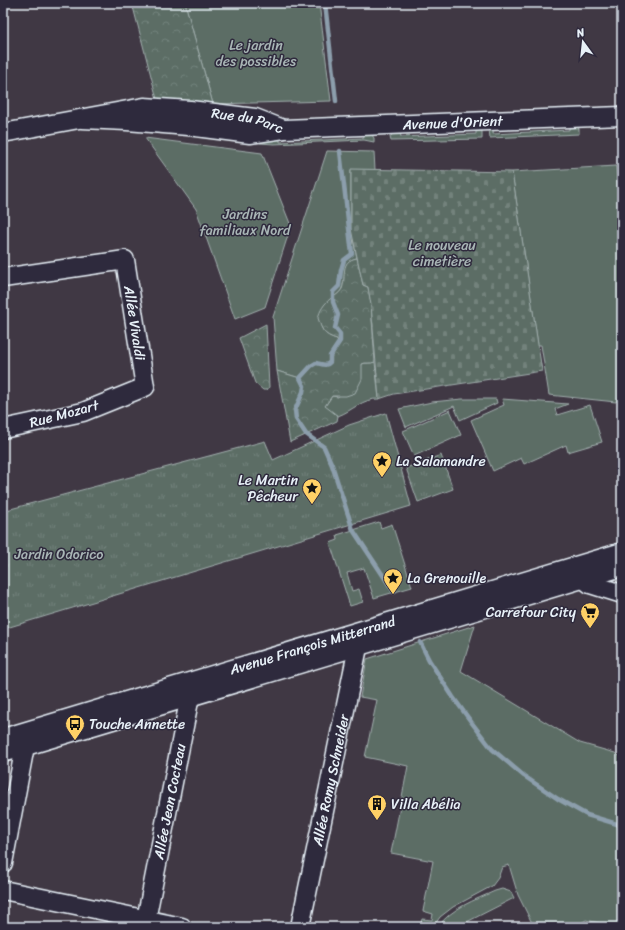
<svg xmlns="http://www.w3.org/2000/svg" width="625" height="930" viewBox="0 0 625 930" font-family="Sriracha,sans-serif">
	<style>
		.green { fill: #5b6d65; stroke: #a2afae }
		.forest { fill: url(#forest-crowns); stroke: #a2afae }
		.cemetery { fill: url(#cemetery-stones); stroke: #a2afae }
		.park { fill: url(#park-tufts); stroke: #a2afae }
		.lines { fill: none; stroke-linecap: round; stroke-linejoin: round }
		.stream { stroke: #8c9eac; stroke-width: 4.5 }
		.minor-casing { stroke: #e8f1f8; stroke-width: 21 }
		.minor { stroke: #2f2a3d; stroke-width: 18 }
		.labels { text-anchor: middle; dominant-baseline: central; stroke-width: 3; stroke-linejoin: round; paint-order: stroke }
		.park-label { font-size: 14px; fill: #a9b6b6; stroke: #2f2a3d }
		.street-label { font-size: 14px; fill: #e8f1f8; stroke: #2f2a3d }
		.poi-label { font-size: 14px; fill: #e8f1f8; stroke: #2f2a3d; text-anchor: start }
	</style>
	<defs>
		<pattern id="forest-crowns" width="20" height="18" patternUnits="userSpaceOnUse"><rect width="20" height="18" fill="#5b6d65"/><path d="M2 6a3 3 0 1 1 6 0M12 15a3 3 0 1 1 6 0" fill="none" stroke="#73827c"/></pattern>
		<pattern id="cemetery-stones" width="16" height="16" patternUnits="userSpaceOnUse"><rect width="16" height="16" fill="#5b6d65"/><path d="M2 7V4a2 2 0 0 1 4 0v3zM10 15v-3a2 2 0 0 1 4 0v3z" fill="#73827c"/></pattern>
		<pattern id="park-tufts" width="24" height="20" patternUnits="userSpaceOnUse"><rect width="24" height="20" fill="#5b6d65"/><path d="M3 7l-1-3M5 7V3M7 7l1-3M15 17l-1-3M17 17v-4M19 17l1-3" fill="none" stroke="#73827c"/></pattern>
	</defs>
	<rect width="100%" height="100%" fill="#403844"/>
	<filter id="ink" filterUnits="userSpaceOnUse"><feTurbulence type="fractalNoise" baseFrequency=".025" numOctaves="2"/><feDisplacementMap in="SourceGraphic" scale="8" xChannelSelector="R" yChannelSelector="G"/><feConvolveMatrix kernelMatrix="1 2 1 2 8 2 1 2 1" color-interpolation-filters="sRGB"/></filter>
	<g filter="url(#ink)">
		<path class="green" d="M185 3H319L331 101 213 104Z
			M576 124 579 129V134L490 138 489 129H493V134L569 130V125Z
			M476 129H482V139L391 141 390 137 394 132 400 131 401 137 476 134Z
			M370 132 374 138V142L364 140 274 144 260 143 261 137H280V142L364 138V133Z
			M145 138 262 153 291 226 265 307 235 319 196 209Z
			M327 151 374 152 375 170H351V229L357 258C340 261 347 276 342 288 340 294 335 295 331 299 322 306 317 314 321 326 323 333 329 337 337 339L338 342 333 349 330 362 325 366 316 363 311 366 300 378 277 371 273 317Z
			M616 166 622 232V392L616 402 549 395 541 345H538L512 172Z
			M375 362 379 399C363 398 352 411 338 416L328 410 325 406 332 396 338 397 362 364C366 362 370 364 375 362Z
			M462 399H496L497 403 460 420 454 406 406 427 399 409 432 402Z
			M502 399 568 404 555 409 557 415 590 405 602 442 568 452 566 445 524 464 521 458 493 471 471 420 504 405Z
			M450 410 461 435 414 456 403 431Z
			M379 522 381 528 392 524 412 587 374 598 364 568 347 573 352 591 359 589 363 602 350 606 330 543 338 540 337 535Z
			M475 625 461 671 580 743 615 753 622 758V927H604L599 923 586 920 574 927H534L518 895 509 865 502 867 498 878 492 886 453 907 440 917 433 927H420L422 919 432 920 433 914 423 911 433 861 391 853 408 766 365 757 377 700 360 697 367 659Z
			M502 889 511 892 514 898 457 927H438C451 908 475 900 495 891Z"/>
		<path class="forest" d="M132 3H185L213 104 158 103Z
			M357 258 363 285 368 287 371 305 375 362C370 364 366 362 362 364V379L355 393 346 396H332L325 406 338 416 337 421 290 442 277 371 300 378 311 366 316 363 325 366 330 362V356L338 342 337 339C323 335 322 330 318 318 320 310 324 304 330 299 335 296 339 294 342 289 347 276 339 261 357 258Z
			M266 324 269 387 267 390H263L255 383 239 338Z"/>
		<path class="cemetery" d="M351 169 512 172 542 371 394 394 379 399 371 305 368 287 363 285 351 229Z"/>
		<path class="park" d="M386 413 411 506 3 629V511L265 441 273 460 349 425Z
			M441 455 453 489 418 502 406 468Z"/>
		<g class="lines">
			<path class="stream" d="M325 3 336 101
				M340 151 352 254 344 260 341 270 339 286 333 292V302L338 315 335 328 340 334V341L330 356V362C326 367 322 364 316 363L311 366 300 378 304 386 303 392 295 410 296 419 306 434 324 447 332 465 353 530 394 592
				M420 642 429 660 453 697 472 723 492 749 524 776 558 799 587 815 617 824 622 828"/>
			<g class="minor-casing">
				<g id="minor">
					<path id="s1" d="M82 119 127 121 188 126 250 134 284 129 622 116"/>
					<path id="s2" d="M3 133 144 107 190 110 255 118 283 129"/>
					<path id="s3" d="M3 278 125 260 145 387 83 412 3 429"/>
					<path d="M580 576 590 584 622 594"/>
					<path id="s4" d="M3 738 622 552"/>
					<path d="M3 753 622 567"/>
					<path d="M3 863 25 746 23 737"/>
					<path d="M3 890 182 927"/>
					<path id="s5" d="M146 920 190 696 188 688"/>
					<path id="s6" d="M300 927 357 652 352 636"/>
				</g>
			</g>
			<use href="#minor" class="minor"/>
		</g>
	</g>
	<defs>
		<g id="sight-pin" transform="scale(1)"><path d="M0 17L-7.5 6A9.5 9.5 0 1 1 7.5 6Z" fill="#ffd166" stroke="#2f2a3d"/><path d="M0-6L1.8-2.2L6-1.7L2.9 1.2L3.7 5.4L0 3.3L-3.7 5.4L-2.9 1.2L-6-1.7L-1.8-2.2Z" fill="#111"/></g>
		<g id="supermarket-pin" transform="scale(1)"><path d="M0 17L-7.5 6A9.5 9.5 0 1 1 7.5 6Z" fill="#ffd166" stroke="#2f2a3d"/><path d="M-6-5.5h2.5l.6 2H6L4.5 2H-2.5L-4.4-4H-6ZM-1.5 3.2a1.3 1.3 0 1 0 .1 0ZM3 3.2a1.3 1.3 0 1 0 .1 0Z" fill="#111"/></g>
		<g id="bus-pin" transform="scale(1)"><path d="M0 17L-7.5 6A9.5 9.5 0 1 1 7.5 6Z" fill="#ffd166" stroke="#2f2a3d"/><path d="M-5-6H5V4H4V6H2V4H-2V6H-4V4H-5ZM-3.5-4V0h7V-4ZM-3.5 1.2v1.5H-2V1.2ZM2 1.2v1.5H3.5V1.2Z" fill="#111"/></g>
		<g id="building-pin" transform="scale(1)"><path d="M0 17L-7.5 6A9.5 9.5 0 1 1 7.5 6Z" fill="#ffd166" stroke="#2f2a3d"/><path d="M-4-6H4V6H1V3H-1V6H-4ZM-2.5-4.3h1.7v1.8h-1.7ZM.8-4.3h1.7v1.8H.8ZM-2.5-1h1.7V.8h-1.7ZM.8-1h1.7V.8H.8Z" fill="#111"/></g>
	</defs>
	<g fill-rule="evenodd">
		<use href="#sight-pin" x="382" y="461"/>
		<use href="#sight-pin" x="312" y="488"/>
		<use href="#sight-pin" x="393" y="578"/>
		<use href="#supermarket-pin" x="590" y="612"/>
		<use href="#bus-pin" x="75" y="724"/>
		<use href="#building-pin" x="377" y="804"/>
	</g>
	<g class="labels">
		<g class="park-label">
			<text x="256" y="45">Le jardin<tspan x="256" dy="16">des possibles</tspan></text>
			<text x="245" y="214">Jardins<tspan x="245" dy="16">familiaux Nord</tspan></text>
			<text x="442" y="245">Le nouveau<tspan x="442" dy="16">cimetière</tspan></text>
			<text x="59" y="554">Jardin Odorico</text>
		</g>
		<g class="street-label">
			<text stroke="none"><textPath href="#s2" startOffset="248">Rue du Parc</textPath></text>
			<text stroke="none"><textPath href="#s1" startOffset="372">Avenue d'Orient</textPath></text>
			<text stroke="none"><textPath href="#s3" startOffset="187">Allée Vivaldi</textPath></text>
			<text transform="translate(64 414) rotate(-15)">Rue Mozart</text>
			<text stroke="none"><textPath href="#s4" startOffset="323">Avenue François Mitterrand</textPath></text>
			<text stroke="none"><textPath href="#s6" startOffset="150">Allée Romy Schneider</textPath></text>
			<text stroke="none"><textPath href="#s5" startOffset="121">Allée Jean Cocteau</textPath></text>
		</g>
		<g class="poi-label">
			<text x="396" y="461">La Salamandre</text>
			<text x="298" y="480" text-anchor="end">Le Martin<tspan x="298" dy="16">Pêcheur</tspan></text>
			<text x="407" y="578">La Grenouille</text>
			<text x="576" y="612" text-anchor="end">Carrefour City</text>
			<text x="89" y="724">Touche Annette</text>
			<text x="391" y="804">Villa Abélia</text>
		</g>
	</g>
	<rect width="625" height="930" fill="none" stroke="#2f2a3d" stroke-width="16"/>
	<rect x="8" y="8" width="609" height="914" fill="none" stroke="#e8f1f8" stroke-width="1.5" filter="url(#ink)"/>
	<g transform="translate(583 42) rotate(345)" stroke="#2f2a3d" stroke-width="3" paint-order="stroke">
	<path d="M0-3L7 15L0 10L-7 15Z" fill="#e8f1f8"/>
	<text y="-6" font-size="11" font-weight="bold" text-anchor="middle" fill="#e8f1f8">N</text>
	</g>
</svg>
